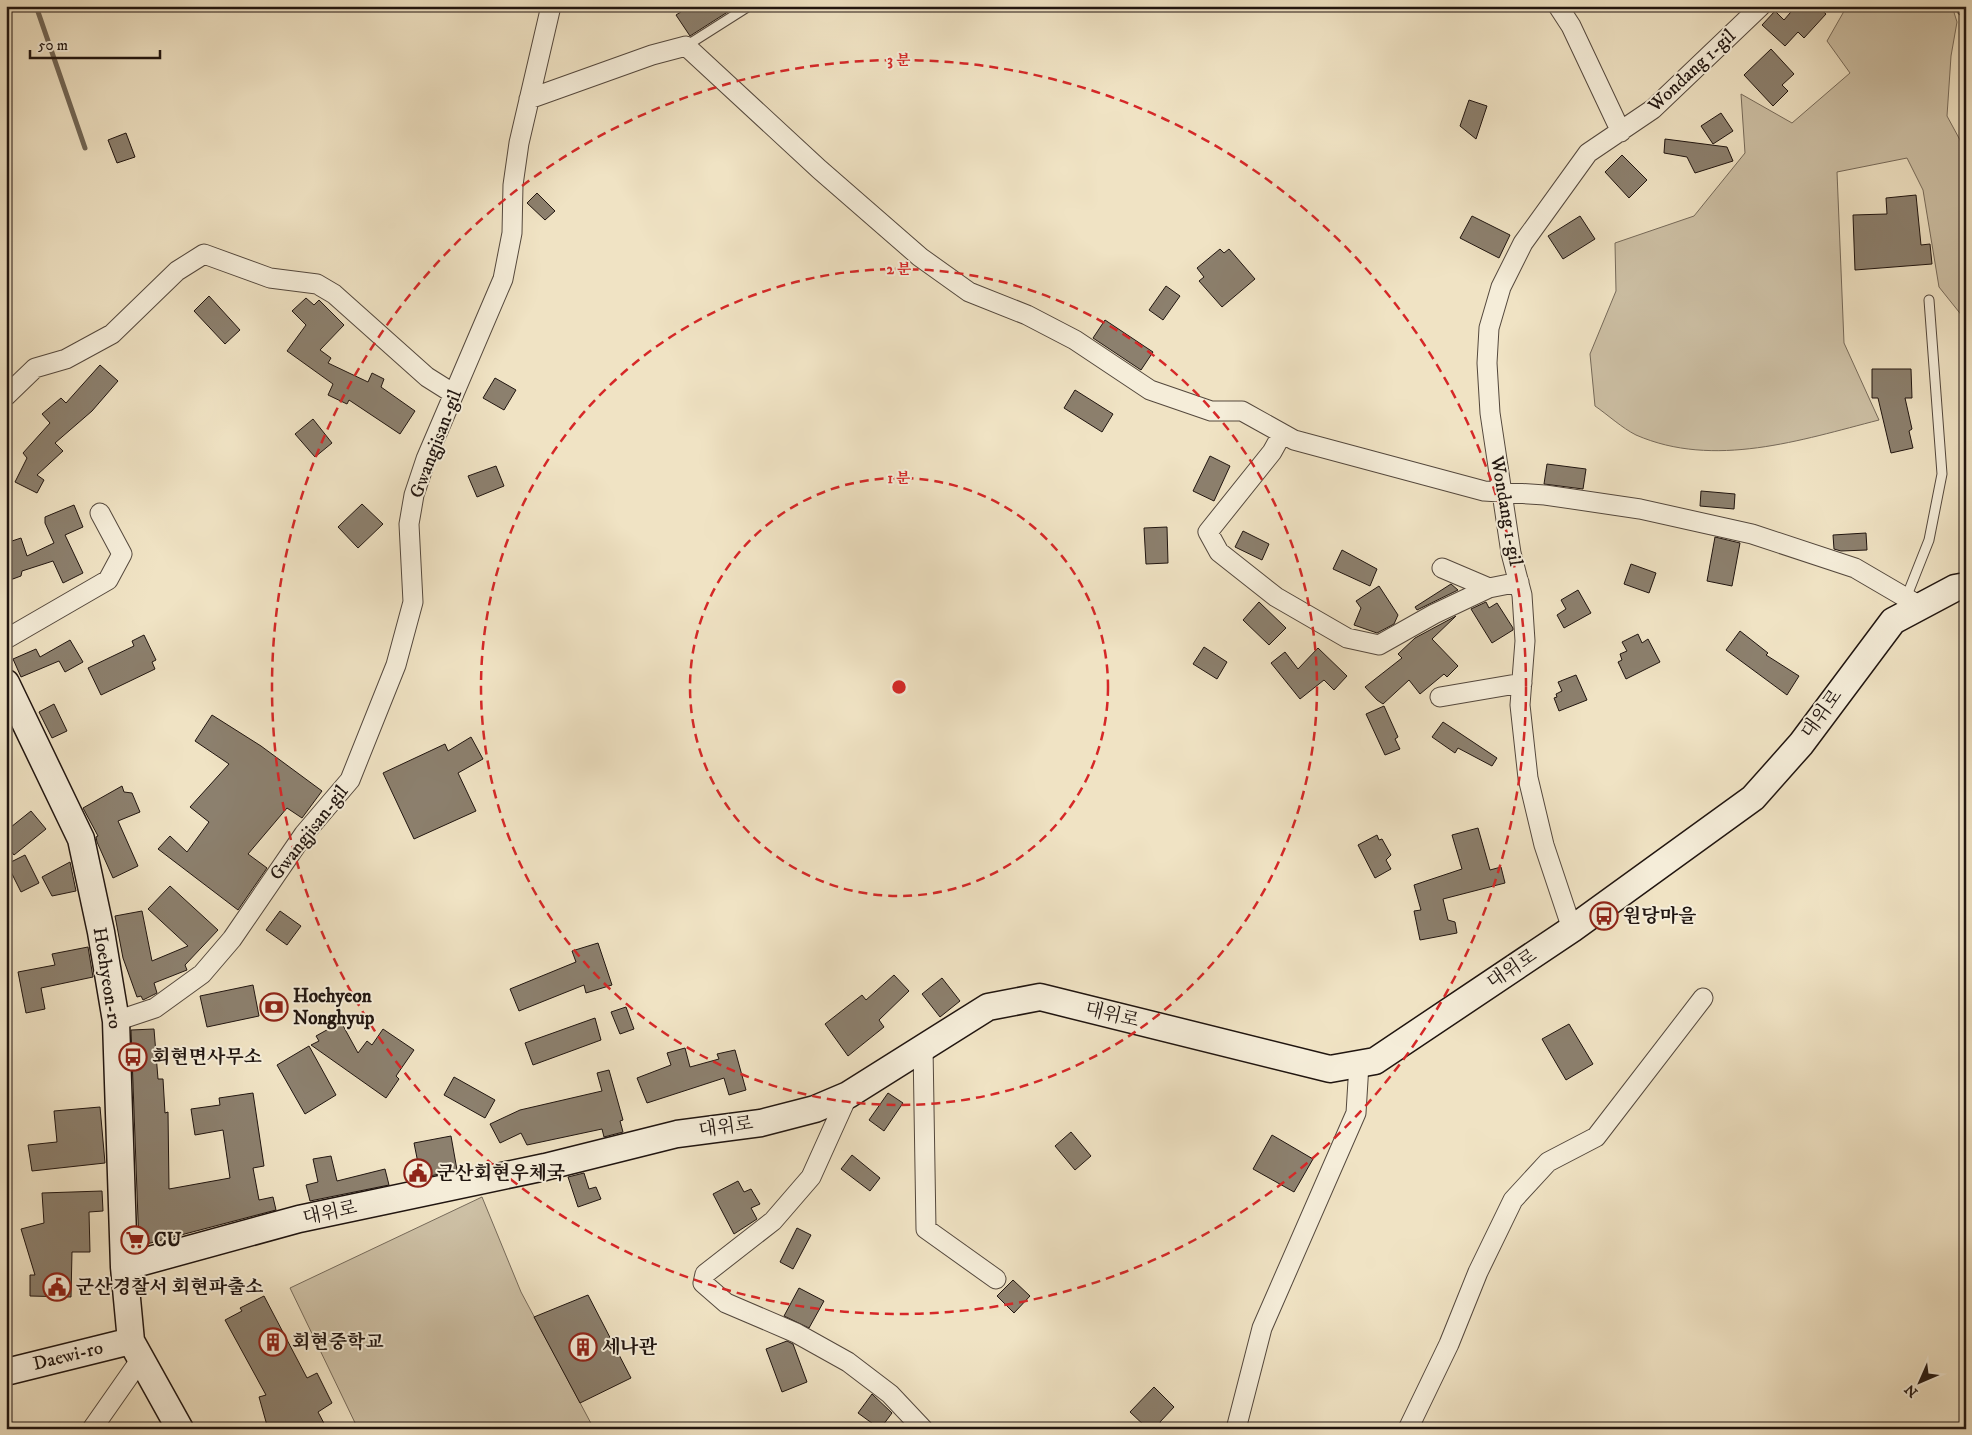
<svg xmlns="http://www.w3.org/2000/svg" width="1972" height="1435" viewBox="0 0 1972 1435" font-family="'IM FELL DW Pica','Noto Serif KR',serif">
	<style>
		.green { fill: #cdc0a5; stroke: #766a5a }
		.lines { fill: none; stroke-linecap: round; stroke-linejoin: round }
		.stream { stroke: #726757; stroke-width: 5 }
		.building { fill: #8c806e; stroke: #201510 }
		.lane-casing { stroke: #54483d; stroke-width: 11 }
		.street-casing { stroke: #54483d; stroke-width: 21 }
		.secondary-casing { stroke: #201510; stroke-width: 29 }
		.lane { stroke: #f5edd9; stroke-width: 9 }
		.street { stroke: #f5edd9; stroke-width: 19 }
		.secondary { stroke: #f5edd9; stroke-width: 26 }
		.ring { fill: none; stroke: #d62828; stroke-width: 2.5; stroke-dasharray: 9 6 }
		.labels { text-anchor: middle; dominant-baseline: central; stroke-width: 4; stroke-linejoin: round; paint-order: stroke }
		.street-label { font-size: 19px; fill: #201510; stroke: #f5edd9 }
		.poi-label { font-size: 19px; font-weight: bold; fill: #201510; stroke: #f5edd9; text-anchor: start }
		.centre { fill: #d62828; stroke: #f5edd9; stroke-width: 2.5 }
		.ring-label { font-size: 15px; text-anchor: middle; font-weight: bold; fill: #d62828; stroke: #f5edd9; stroke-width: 4; stroke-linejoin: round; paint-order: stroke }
	</style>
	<rect width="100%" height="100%" fill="#f0e3c4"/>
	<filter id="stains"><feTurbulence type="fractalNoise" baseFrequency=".004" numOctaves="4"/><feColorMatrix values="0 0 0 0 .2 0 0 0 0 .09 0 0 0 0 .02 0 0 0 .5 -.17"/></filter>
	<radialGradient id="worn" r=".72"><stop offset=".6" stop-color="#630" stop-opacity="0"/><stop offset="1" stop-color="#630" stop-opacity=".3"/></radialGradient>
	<path class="green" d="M1847 6H1952L1957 22 1951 56 1947 116 1966 151V318L1963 317 1939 287 1923 190 1907 158 1837 172 1844 343 1879 420C1801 440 1714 469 1636 435 1622 428 1608 415 1595 406L1590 354 1616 291 1615 243 1694 216 1745 153 1741 94 1792 123 1850 73 1827 41Z
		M482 1197 521 1292 594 1429H358L290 1288Z"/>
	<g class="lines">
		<path class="stream" d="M36 6 85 148"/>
	</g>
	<path class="building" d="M690 6H737L690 36 676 15Z
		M1796 6H1817L1826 14 1804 38 1798 32 1785 46 1762 25 1775 11 1784 20Z
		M1771 49 1794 74 1782 85 1788 91 1773 106 1744 75Z
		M1469 100 1487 106 1476 139 1460 126Z
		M1721 113 1733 131 1713 144 1701 126Z
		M126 133 135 157 117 163 108 140Z
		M1665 139 1727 147 1733 161 1695 173 1687 157 1664 153Z
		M1622 155 1647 180 1629 198 1605 172Z
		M537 193 555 211 545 220 527 203Z
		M1916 195 1921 245 1930 244 1932 264 1855 270 1853 215 1887 214 1886 198Z
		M1472 216 1510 235 1499 258 1460 238Z
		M1580 216 1595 239 1563 259 1548 236Z
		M1220 249 1224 253 1229 249 1255 279 1222 307 1199 281 1204 277 1197 268Z
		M1166 286 1180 296 1163 320 1149 310Z
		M209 296 240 330 225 344 194 311Z
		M306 298 314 305 319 300 344 325 320 350 331 358 328 363 368 382 372 373 384 379 381 387 415 411 400 434 349 400 347 404 328 395 333 384 287 351 306 325 292 311Z
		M1105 320 1153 352 1141 370 1093 338Z
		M100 365 118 381 92 411 55 443 63 451 37 475 44 480 37 493 15 482 27 458 23 453 50 423 42 414 61 398 66 403Z
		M1872 369H1911L1912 398H1905L1912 429 1909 431 1913 448 1891 453 1878 398H1872Z
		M495 378 516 390 504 410 483 398Z
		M1075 390 1113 414 1102 432 1064 408Z
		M313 419 332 443 315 457 295 434Z
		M1210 456 1230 466 1214 501 1193 491Z
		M1547 464 1586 469 1583 489 1544 484Z
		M496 466 504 486 477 497 468 476Z
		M1701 491 1735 494 1734 509 1700 506Z
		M362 504 383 524 358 548 338 527Z
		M74 505 83 527 65 535 83 573 63 583 53 561 22 571 21 576 10 580 6 576V543L21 538 27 556 54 543 45 523V517Z
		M1167 527 1168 563 1146 564 1144 528Z
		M1243 531 1269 544 1262 560 1235 547Z
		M1866 533 1867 550 1841 551 1834 549 1833 535Z
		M1715 537 1740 543 1732 586 1707 581Z
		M1342 550 1377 569 1370 586 1333 569Z
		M1631 564 1656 573 1649 593 1624 584Z
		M1451 584 1458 590 1417 610 1415 607Z
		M1379 586 1398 615 1394 624 1377 633 1354 625 1361 608 1356 601Z
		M1578 590 1591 613 1564 628 1557 615 1566 609 1561 600Z
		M1259 602 1286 628 1269 645 1243 620Z
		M1486 602 1489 608 1497 603 1513 628V630L1492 643 1471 609Z
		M1456 616 1432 639 1458 666 1447 677 1444 674 1420 694 1409 680 1383 704 1377 700 1365 687 1402 658 1398 654 1415 638Z
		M1740 631 1768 653 1766 655 1799 676 1787 695 1726 650Z
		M1638 634 1642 643 1648 639 1660 662 1626 679 1618 662 1622 660 1620 654 1627 651 1622 642Z
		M144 635 156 660 152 662 155 669 101 695 88 668 134 646 132 641Z
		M70 640 83 662 65 672 59 661 21 677 13 659 36 649 40 657Z
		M1204 647 1227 662 1217 679 1193 664Z
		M1318 648 1347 676 1334 690 1324 680 1300 699 1271 663 1285 652 1298 669Z
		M1576 675 1587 700 1559 711 1554 698 1557 697 1556 694 1562 691 1558 682Z
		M54 704 67 731 52 738 39 712Z
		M1384 706 1398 737 1395 739 1400 749 1385 755 1366 714Z
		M212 715 261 746 322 791 302 818 287 808 248 854 267 868 238 910 158 849 170 836 187 852 209 822 190 807 229 764 195 741Z
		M1443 722 1497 758 1492 766 1458 748 1455 753 1432 737Z
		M471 737 483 759 458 773 476 811 414 839 383 773 445 744 448 751Z
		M122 786 124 792 132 793 140 812 118 821 138 866 113 878 97 842 96 837 98 836 83 808Z
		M31 811 46 829 14 855 6 845V831Z
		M1478 828 1490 870 1501 867 1505 883 1443 899 1448 920 1455 922 1457 933 1420 940 1414 911 1421 910 1414 885 1462 869 1452 835Z
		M1377 835 1379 840 1382 839 1391 855 1386 860 1391 869 1375 878 1358 845Z
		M25 855 39 883 21 892 7 864Z
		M70 862 76 891 52 896 42 877Z
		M170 886 218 930 185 965 187 970 154 983 157 993 143 1000 141 996 137 997 123 958 115 916 142 911 152 961 188 946 148 909Z
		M280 911 301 926 287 945 266 930Z
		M598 943 612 985 586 993 584 985 519 1011 510 989 576 962 572 951Z
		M88 947 93 977 41 988 45 1009 26 1013 18 972 55 965 52 954Z
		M894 975 909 991 879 1020 884 1027 848 1056 825 1024 862 995 866 1000Z
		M942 978 960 1001 940 1017 922 994Z
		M253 985 259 1016 207 1027 200 996Z
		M626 1007 634 1029 620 1034 611 1012Z
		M595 1018 601 1040 533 1065 525 1043Z
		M341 1022 358 1053 367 1041 372 1045 383 1029 414 1050 396 1076 399 1079 386 1098 311 1045 319 1041 316 1036Z
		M1569 1024 1593 1064 1566 1080 1542 1039Z
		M154 1029 158 1079H163L165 1113 168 1112 169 1189 230 1178 223 1130 195 1135 191 1109 220 1105 219 1098 253 1093 264 1166 253 1168 259 1200 273 1197 276 1210 139 1246 131 1030Z
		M309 1046 336 1095 305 1114 277 1065Z
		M685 1048 690 1067 719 1059 717 1054 735 1050 746 1090 729 1095 724 1078 647 1103 637 1078 671 1065 667 1053Z
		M609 1070 623 1120 620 1121 623 1132 604 1137 602 1129 527 1145 521 1133 500 1143 490 1124 520 1110 602 1091 597 1073Z
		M454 1077 495 1100 485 1118 444 1095Z
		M888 1093 903 1103 884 1131 869 1120Z
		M100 1107 105 1163 32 1171 28 1145 57 1142 54 1111Z
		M1071 1132 1091 1156 1075 1170 1055 1146Z
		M1272 1135 1313 1159 1294 1192 1253 1169Z
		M451 1136 457 1170 421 1178 414 1143Z
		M852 1155 880 1178 870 1191 841 1169Z
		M331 1156 337 1181 385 1169 389 1185 310 1201 306 1185 318 1182 313 1159Z
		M584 1173 589 1189 596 1187 601 1199 578 1207 568 1177Z
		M738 1181 744 1192 751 1189 760 1204 751 1208 757 1219 734 1234 713 1194Z
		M102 1191 103 1211 89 1212 90 1252H72L71 1297 30 1296V1275H35L21 1229 44 1223 42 1193Z
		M797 1228 811 1235 793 1269 780 1262Z
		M1013 1280 1030 1296 1014 1313 997 1296Z
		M799 1288 824 1301 809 1328 784 1316Z
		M588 1295 631 1378 580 1403 534 1317Z
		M264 1296 307 1378 317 1373 332 1403 318 1412 327 1429H268L259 1397 266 1395 225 1320 242 1311 240 1308Z
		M787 1341 793 1344 807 1382 782 1392 766 1349Z
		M1154 1387 1174 1407 1160 1422 1163 1429H1148L1130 1412Z
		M872 1394 892 1413 880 1429 858 1413Z"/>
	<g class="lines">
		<g class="lane-casing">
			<path id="lane" d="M686 46 749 6
				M1906 598 1929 540 1942 474 1929 300"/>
		</g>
		<g class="street-casing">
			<path id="street" d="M1558 6 1571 26 1621 132
				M1965 6 1966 7
				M529 99 652 55 686 46 819 169 920 257 969 292 1027 315 1075 340 1150 390 1211 411H1242L1294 440 1484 491 1545 495 1640 509 1752 534 1855 568 1920 606
				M6 396 35 368 66 359 112 334 177 271 204 254 270 278 317 284 334 294 427 377 454 394
				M1282 434 1272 452 1208 532 1219 552 1276 597 1347 638 1379 645 1434 614 1489 588
				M1442 568 1489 588 1519 582
				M6 639 108 580 122 554 100 513
				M1440 697 1522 683
				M1572 929 1544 845 1528 778 1520 705 1525 641 1522 595 1511 553 1490 413 1487 363 1489 328 1501 287 1523 243 1588 153 1653 109 1761 6
				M116 1021 155 1008 202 974 232 939 304 834 350 780 396 665 413 602 409 524 414 495 426 459 503 279 512 233 513 185 519 143 551 6
				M923 1047 926 1229 996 1279
				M848 1095 811 1177 773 1221 705 1274 703 1283 726 1303 796 1333 848 1362 890 1394 923 1429
				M92 1429 141 1359
				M1236 1429 1262 1328 1356 1113 1359 1064
				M1408 1429 1449 1344 1478 1272 1513 1200 1548 1162 1596 1137 1703 998"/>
		</g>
		<g class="secondary-casing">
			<path id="secondary" d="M6 683 81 839 101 932 116 1021 124 1267 131 1341 180 1429
				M124 1267 299 1219 545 1167 677 1134 761 1123 815 1109 848 1095 988 1007 1040 997 1330 1069 1375 1061 1572 929 1753 798 1801 744 1893 621 1955 588 1966 586
				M6 1372 131 1341"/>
		</g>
		<use href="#lane" class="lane"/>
		<use href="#street" class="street"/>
		<use href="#secondary" class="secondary"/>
	</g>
	<g class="ring">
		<circle cx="899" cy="687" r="209"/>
		<circle cx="899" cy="687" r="418"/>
		<circle cx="899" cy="687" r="627"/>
	</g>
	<defs>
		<g id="bus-ring" transform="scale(1.4375)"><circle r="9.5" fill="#f5edd9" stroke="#8f2418" stroke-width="1.5"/><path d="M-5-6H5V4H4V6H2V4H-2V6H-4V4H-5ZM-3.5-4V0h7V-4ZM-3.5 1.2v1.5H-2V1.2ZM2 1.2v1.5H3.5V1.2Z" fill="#8f2418"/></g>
		<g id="bank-ring" transform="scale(1.4375)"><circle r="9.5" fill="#f5edd9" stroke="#8f2418" stroke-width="1.5"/><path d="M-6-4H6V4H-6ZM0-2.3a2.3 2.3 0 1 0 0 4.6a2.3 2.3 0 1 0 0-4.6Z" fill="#8f2418"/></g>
		<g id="civic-ring" transform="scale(1.4375)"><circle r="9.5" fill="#f5edd9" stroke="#8f2418" stroke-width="1.5"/><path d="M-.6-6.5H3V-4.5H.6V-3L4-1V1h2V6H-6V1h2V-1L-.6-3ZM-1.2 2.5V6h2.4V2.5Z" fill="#8f2418"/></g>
		<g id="supermarket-ring" transform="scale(1.4375)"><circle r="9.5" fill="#f5edd9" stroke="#8f2418" stroke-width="1.5"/><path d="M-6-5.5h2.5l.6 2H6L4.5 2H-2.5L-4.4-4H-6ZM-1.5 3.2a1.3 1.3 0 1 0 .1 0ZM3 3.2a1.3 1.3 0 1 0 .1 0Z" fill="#8f2418"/></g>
		<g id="building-ring" transform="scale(1.4375)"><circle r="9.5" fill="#f5edd9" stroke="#8f2418" stroke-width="1.5"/><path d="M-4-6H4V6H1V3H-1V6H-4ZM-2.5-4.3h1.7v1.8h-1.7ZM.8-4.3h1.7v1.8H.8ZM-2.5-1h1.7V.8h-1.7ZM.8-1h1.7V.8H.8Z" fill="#8f2418"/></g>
	</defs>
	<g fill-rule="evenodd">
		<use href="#bus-ring" x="1604" y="916"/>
		<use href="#bank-ring" x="274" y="1007"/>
		<use href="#bus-ring" x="133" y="1057"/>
		<use href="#civic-ring" x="418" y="1173"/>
		<use href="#supermarket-ring" x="135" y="1240"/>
		<use href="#civic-ring" x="57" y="1287"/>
		<use href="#building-ring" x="273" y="1342"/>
		<use href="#building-ring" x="583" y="1347"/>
	</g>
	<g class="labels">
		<g class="street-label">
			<text transform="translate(1692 71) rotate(-43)">Wondang 1-gil</text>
			<text transform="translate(436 444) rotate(-69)">Gwangjisan-gil</text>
			<text transform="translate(1506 511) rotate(80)">Wondang 1-gil</text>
			<text transform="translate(1822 714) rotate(-54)">대위로</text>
			<text transform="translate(309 833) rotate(-52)">Gwangjisan-gil</text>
			<text transform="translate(1512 969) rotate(-34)">대위로</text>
			<text transform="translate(107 978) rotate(81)">Hoehyeon-ro</text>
			<text transform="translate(1112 1015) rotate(14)">대위로</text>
			<text transform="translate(726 1127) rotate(-8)">대위로</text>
			<text transform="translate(330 1213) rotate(-12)">대위로</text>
			<text transform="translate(68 1356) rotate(-14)">Daewi-ro</text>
		</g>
		<g class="poi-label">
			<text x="1623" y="916">원당마을</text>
			<text x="293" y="996">Hoehyeon<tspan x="293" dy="22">Nonghyup</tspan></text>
			<text x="152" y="1057">회현면사무소</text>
			<text x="437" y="1173">군산회현우체국</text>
			<text x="154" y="1240">CU</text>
			<text x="76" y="1287">군산경찰서 회현파출소</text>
			<text x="292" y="1342">회현중학교</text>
			<text x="602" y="1347">세나관</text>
		</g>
	</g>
	<circle cx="899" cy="687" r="8" class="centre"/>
	<g class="ring-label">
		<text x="899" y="65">3 분</text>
		<text x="899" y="274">2 분</text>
		<text x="899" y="483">1 분</text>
	</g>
	<rect width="1972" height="1435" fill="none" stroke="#f0e3c4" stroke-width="25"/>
	<rect x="8" y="8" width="1957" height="1420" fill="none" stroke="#201510" stroke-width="2.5"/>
	<rect x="12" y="12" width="1947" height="1410" fill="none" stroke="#201510"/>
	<g transform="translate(1920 1382) rotate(225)" stroke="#f5edd9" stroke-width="4" paint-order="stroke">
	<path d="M0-4L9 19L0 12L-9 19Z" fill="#201510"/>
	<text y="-8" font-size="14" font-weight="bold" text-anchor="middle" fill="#201510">N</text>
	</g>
	<path d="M30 50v8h130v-8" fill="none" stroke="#201510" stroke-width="2.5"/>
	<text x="38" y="50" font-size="15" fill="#201510" stroke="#f5edd9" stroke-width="4" paint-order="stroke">50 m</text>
	<rect width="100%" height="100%" filter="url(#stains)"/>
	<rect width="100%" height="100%" fill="url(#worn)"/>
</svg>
